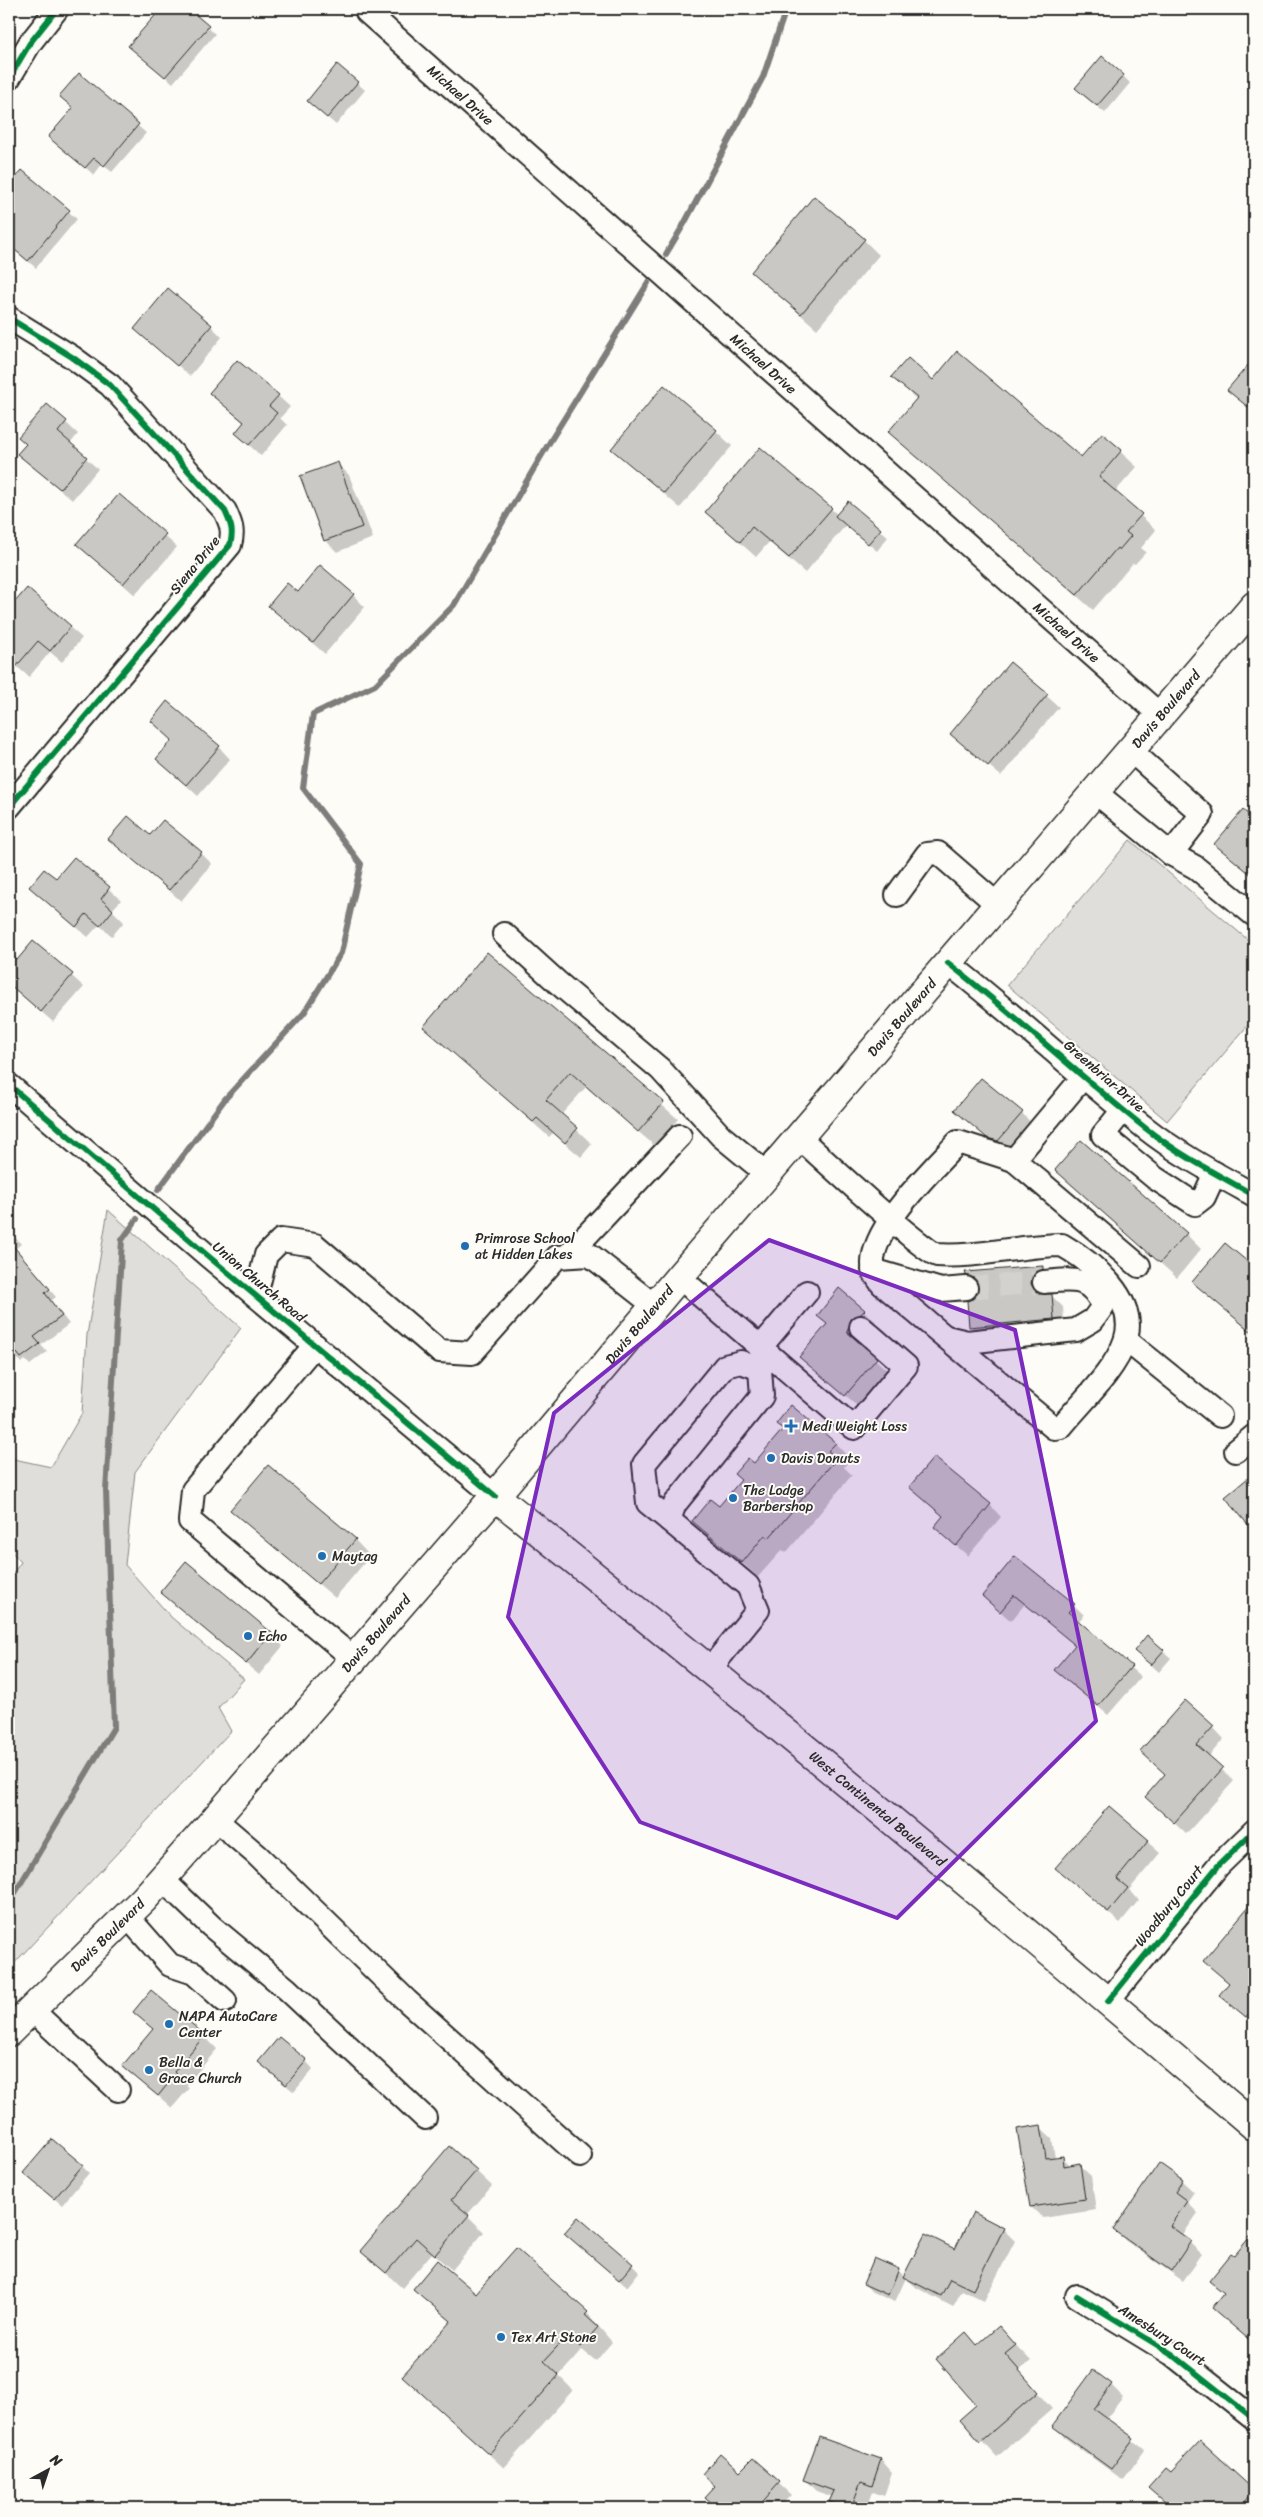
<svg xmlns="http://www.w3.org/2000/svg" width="1263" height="2517" viewBox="0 0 1263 2517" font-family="Sriracha,sans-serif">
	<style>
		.green { fill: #dfdeda; stroke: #858482 }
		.shadow { fill: #0003 }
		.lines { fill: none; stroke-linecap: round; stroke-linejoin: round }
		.stream { stroke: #7e7d7b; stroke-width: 6 }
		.building { fill: #c9c8c4; stroke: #2b2b2b }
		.minor-tunnel { stroke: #d3d2ce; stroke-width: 22; stroke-dasharray: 22 11; stroke-linecap: butt }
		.minor-casing { stroke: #2b2b2b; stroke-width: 26 }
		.major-casing { stroke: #2b2b2b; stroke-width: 31 }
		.minor { stroke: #fdfcf7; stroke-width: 22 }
		.major { stroke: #fdfcf7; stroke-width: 28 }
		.cycleway-casing { stroke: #fdfcf7; stroke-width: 9 }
		.cycleway { stroke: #00873e; stroke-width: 6 }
		.marked { fill: #7b2cbf; fill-opacity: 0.2; stroke: #7b2cbf; stroke-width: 4; stroke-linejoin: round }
		.poi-dot { fill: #1f6fb2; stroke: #fdfcf7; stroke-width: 2 }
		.labels { text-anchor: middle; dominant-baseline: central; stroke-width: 4; stroke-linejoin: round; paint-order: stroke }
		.street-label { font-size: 14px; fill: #2b2b2b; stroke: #fdfcf7 }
		.poi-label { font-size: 14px; fill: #2b2b2b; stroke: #fdfcf7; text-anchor: start }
	</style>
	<rect width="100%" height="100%" fill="#fdfcf7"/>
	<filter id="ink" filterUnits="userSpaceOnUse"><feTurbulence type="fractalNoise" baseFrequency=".02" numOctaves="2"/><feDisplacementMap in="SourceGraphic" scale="10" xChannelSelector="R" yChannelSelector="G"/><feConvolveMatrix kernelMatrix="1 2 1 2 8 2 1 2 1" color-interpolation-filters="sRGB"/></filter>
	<g filter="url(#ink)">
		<path class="green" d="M1130 840 1254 945V1018L1167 1121 1007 985Z
			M108 1210 241 1328 135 1472 125 1565 171 1617 244 1679 218 1708 231 1731 9 1969V1579L21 1562 9 1549V1458L51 1467 82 1413 87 1335Z"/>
		<path class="shadow" d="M148 9H187L215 34 173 83 138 53 156 16Z
			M79 75 146 133 112 172 102 164 94 175 58 144 74 109 61 96Z
			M1123 76 1130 83 1105 113 1084 96Z
			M357 83 365 90 336 125 316 108Z
			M22 172 77 219 36 268 9 245V212L16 204 9 197V188Z
			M864 240 879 255 817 329 752 272Z
			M211 326 222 337 190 376 136 329Z
			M1254 361V412L1229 390Z
			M893 377 1081 459 1102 435 1137 467 1115 492 1156 530 1141 548 1146 552 1135 564 1133 563 1093 610 889 432 917 400Z
			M210 393 278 396 290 407 280 418 287 425 261 456 236 433 244 423Z
			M47 405 78 434 70 444 98 469 72 500 19 454 27 444Z
			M716 431 732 446 680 508 613 449Z
			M338 464 349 475 373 538 337 552 325 540Z
			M119 496 177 547 135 595 77 544Z
			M848 503 888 537 877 551 846 525 805 573 769 542 756 557 706 512 831 509 838 515Z
			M27 590 82 638 62 662 50 652 29 677 9 660V611Z
			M298 593 353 595 365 607 325 654 270 606Z
			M1011 664 1059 707 1001 776 964 745Z
			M173 741 219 747 230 759 198 796 157 759Z
			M1243 811 1254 821V878L1216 844Z
			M150 837 201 853 212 864 181 901 110 839Z
			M74 858 121 900 112 910 124 922 112 936 99 925 88 937 30 887 56 880Z
			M34 942 84 987 53 1022 9 984V955L17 962Z
			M487 954 678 1119 655 1146 586 1087 561 1115 592 1144 581 1157 553 1133 549 1137 425 1027Z
			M956 1110 1022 1113 1033 1125 1010 1152 1000 1149Z
			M1056 1170 1186 1234 1201 1249 1177 1278Z
			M9 1230 21 1244 15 1249 56 1297 51 1301 69 1324 41 1345 47 1352 30 1365 25 1360 21 1363 9 1349Z
			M1225 1244 1254 1269V1335L1194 1282Z
			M1042 1268 1054 1279 1044 1288 1042 1295 1052 1296 1063 1307 1065 1331 982 1339 971 1327 969 1302 975 1299 981 1287 967 1274Z
			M864 1311 876 1322 862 1330 858 1344 887 1370 858 1406 801 1357 828 1325 819 1316Z
			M835 1443 850 1459 844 1467 852 1475 786 1553 782 1550 758 1577 694 1521 719 1508 755 1465Z
			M1254 1474V1530L1227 1497Z
			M911 1487 990 1505 1001 1517 968 1556 935 1527 944 1517Z
			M232 1510 355 1540 370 1556 335 1598Z
			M1015 1558 1074 1605 1084 1615 1078 1622 1141 1677 1108 1715 1066 1680 1076 1646 1025 1604 1011 1621 983 1596Z
			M186 1563 283 1646 259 1675 174 1603Z
			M1147 1637 1171 1658 1159 1672 1143 1658Z
			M1213 1727 1224 1739 1208 1757 1234 1781 1186 1834 1158 1808 1167 1774Z
			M1254 1734V1765L1249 1759Z
			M1109 1808 1160 1853 1129 1890 1139 1900 1120 1923 1057 1868Z
			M1254 1902V2025L1221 1995 1230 1984 1205 1961Z
			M135 2012 204 2036 217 2049 186 2086 189 2088 172 2108 124 2066 154 2030Z
			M306 2061 313 2069 294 2092 267 2069Z
			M1040 2127 1052 2138 1055 2158 1062 2157 1071 2166 1079 2165 1091 2176 1096 2210 1043 2218 1031 2207Z
			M82 2166 89 2173 62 2205 32 2180Z
			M476 2171 492 2186 467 2215 484 2232 452 2270 432 2253 402 2288 362 2251Z
			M1182 2181 1194 2192 1187 2202 1198 2213 1182 2236 1202 2254 1183 2281 1126 2241 1115 2230Z
			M1003 2229 1015 2241 984 2301 962 2290 953 2307 917 2288 906 2278 895 2302 872 2292 864 2284 898 2270 905 2277Z
			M1254 2234V2344L1213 2308 1225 2294 1211 2280Z
			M573 2241 632 2265 639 2272 627 2287Z
			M516 2250 587 2313 612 2342 596 2361 582 2350 559 2376 573 2390 504 2468 403 2376 452 2322 415 2289 476 2295Z
			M999 2328 1031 2361 1019 2371 1052 2409 997 2457 962 2419 978 2405 966 2334 978 2346Z
			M1111 2385 1123 2397 1106 2419 1145 2450 1123 2480 1065 2438 1054 2426Z
			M820 2438 881 2460 892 2472 884 2496 873 2492 867 2508H837L831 2502 833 2497 816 2491 805 2480Z
			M1200 2443 1254 2492V2508H1171L1161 2499 1171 2474Z
			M753 2460 791 2495 779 2508H717L706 2497 741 2473Z
			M915 2501 924 2508H910Z"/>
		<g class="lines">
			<path class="stream" d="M666 254 684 224 763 77 786 9
				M158 1190 225 1099 304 1013 341 953 361 864 303 788 313 714 375 685 454 605 546 448 648 283
				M9 1903 114 1727 106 1490 122 1240 137 1219"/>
		</g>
		<path class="building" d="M161 9H189L209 26 165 77 128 46Z
			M1102 56 1124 75 1097 106 1075 88Z
			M337 64 358 82 327 118 307 101Z
			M79 73 139 124 104 166 94 158 85 168 48 137 73 108 59 96Z
			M22 170 70 210 28 261 9 245V186Z
			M814 196 865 239 801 314 751 272Z
			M168 288 212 325 177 366 134 329Z
			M957 351 1081 457 1102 433 1122 450 1099 477 1142 514 1126 532 1131 536 1119 550 1117 548 1077 595 888 432 917 398 891 377 908 358 933 380Z
			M1254 358V412L1227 390Z
			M237 360 279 395 269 406 277 413 249 445 235 433 244 422 209 393Z
			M664 385 717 430 664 493 611 449Z
			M47 404 67 421 58 432 87 457 60 489 17 454 26 444 18 437Z
			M760 447 832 508 789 558 752 527 740 542 705 512Z
			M338 462 362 527 324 541 300 476Z
			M119 494 166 534 123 584 76 544Z
			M848 501 881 529 868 544 835 516Z
			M320 565 354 594 313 643 268 606 287 583 298 592Z
			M27 588 71 626 50 651 38 641 9 675V609Z
			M1010 662 1048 694 988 766 950 734Z
			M167 701 220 746 186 785 156 759 172 740 151 721Z
			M1243 810 1254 819V877L1214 844Z
			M128 816 150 835 163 820 202 852 169 890 108 839Z
			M74 857 110 887 101 899 113 910 100 926 86 914 76 927 29 887 44 869 56 878Z
			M33 941 73 974 41 1012 9 984V953L17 960Z
			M487 952 664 1102 638 1132 570 1072 546 1100 578 1128 565 1143 537 1118 533 1122 423 1027Z
			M981 1078 1023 1112 998 1141 987 1138 954 1110Z
			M1081 1140 1187 1233 1160 1263 1055 1170Z
			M9 1241 50 1289 45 1293 62 1316 34 1337 40 1344 21 1358 17 1353 9 1359Z
			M1225 1243 1254 1267V1334L1192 1282Z
			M1043 1266V1269L1032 1276 1031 1284 1038 1294H1052L1054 1319 969 1327 967 1301 974 1298 979 1287 976 1280 966 1275 965 1272Z
			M839 1288 865 1310 861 1314 851 1319 847 1332 877 1358 845 1396 799 1357 827 1324 817 1316Z
			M791 1405 836 1443 828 1451 837 1458 769 1538 765 1535 742 1563 692 1521 710 1499 719 1506 741 1480 734 1474 748 1458 754 1463 783 1429 776 1424Z
			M934 1457 991 1504 956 1546 934 1527 943 1516 909 1487Z
			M268 1465 356 1539 318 1584 230 1510Z
			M1254 1473V1532L1225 1497Z
			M1015 1556 1075 1604 1068 1612 1132 1666 1098 1706 1054 1670 1075 1645 1014 1595 1000 1612 982 1596Z
			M186 1561 272 1633 246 1664 160 1592Z
			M1147 1635 1164 1650 1151 1665 1134 1651Z
			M1185 1700 1214 1726 1197 1745 1223 1768 1174 1823 1145 1797 1165 1774 1140 1751Z
			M1109 1806 1149 1840 1117 1879 1128 1888 1108 1912 1055 1868Z
			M1254 1900V2006L1246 2017 1219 1995 1229 1983 1203 1961Z
			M151 1990 205 2035 174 2072 176 2074 158 2096 122 2066 153 2029 133 2012Z
			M279 2037 307 2060 286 2085 258 2062Z
			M1041 2125 1046 2158 1063 2156 1064 2166 1080 2163 1085 2199 1030 2207 1017 2129Z
			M52 2139 83 2165 54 2199 23 2173Z
			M449 2146 477 2170 451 2200 469 2215 435 2255 416 2238 386 2273 360 2251Z
			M1159 2163 1183 2180 1175 2192 1187 2201 1170 2226 1191 2241 1171 2271 1113 2230Z
			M973 2212 1004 2228 973 2290 950 2279 941 2296 903 2277 925 2234 955 2249Z
			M578 2217 633 2264 619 2280 564 2233Z
			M1254 2232V2344L1212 2308 1224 2293 1209 2281 1231 2254 1234 2256Z
			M516 2248 588 2312 585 2315 598 2327 581 2347 567 2336 544 2361 559 2375 489 2454 402 2376 451 2321 413 2289 437 2260 476 2293Z
			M874 2258 899 2269 888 2295 863 2284Z
			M999 2326 1016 2345 1005 2354 1038 2392 980 2442 960 2419 976 2405 936 2359 966 2332 977 2345Z
			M1093 2370 1112 2384 1094 2409 1134 2438 1111 2469 1052 2426Z
			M819 2437 881 2459 872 2486 861 2482 851 2508 829 2502 834 2491 803 2480Z
			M1200 2441 1254 2490 1239 2508H1171L1148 2488 1166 2468 1171 2472Z
			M720 2453 740 2471 753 2458 780 2482 757 2508H717L705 2497 715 2486 702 2474Z"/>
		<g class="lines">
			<path class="minor-tunnel" d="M966 1288 1044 1282"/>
			<g class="minor-casing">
				<g id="minor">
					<path id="s1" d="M367 12 1160 715"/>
					<path d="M9 78 30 43 57 9"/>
					<path d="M9 318 72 357 110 385 225 511C231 524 234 531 230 545L9 807"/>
					<path d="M1130 750 1202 814 1171 854"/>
					<path d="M1095 792 1171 854 1195 867 1254 915"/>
					<path d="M897 895 927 854 938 853 998 905"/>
					<path d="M504 934 557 982 660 1069 721 1136 767 1174"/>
					<path d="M948 963C1015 1015 1077 1074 1144 1127 1178 1154 1216 1174 1254 1195"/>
					<path d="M9 1085 208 1256 495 1496"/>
					<path d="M1124 1109 1103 1135 1155 1178 1195 1204 1204 1197 1215 1173"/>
					<path d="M799 1137C816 1153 926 1254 937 1255 977 1258 1022 1245 1062 1245 1092 1262 1140 1301 1125 1341 1115 1371 1081 1402 1061 1427L1054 1428 882 1284C879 1280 875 1275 874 1271 863 1235 936 1166 958 1142L1014 1160 1084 1076"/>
					<path d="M1014 1160 1139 1266"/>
					<path d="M567 1256 680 1136"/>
					<path d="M873 1270 941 1290 966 1288"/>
					<path d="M679 1277 854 1428 906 1366 861 1327"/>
					<path d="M256 1295 266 1255 281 1240 315 1245 439 1351 472 1353 557 1257 590 1255 655 1306"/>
					<path d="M946 1337 967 1342 1076 1330 1093 1320 1103 1306C1090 1276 1073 1279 1044 1282"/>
					<path d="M1126 1340 1220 1416"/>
					<path d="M315 1345 193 1490 190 1521 354 1659"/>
					<path d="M760 1348 807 1292"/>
					<path d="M1236 1451 1254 1436"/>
					<path d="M669 1520 648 1503 644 1464 725 1366 741 1362 760 1369"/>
					<path d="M710 1669 758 1610 748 1586 669 1520 675 1504 762 1396 760 1369 770 1356"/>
					<path d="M215 1819 257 1855 407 2001 580 2156"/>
					<path d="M162 1879 211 1926 287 1989 425 2118"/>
					<path d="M127 1916 170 1965 194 1973 225 2001"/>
					<path d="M1108 2001 1218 1866 1254 1831"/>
					<path d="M32 2010 118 2090"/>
					<path d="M1077 2296 1172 2354 1254 2419"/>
				</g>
			</g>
			<g class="major-casing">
				<g id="major">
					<path id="s2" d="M495 1496C751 1702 1005 1912 1254 2126"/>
					<path id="s3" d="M9 2032 144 1899 215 1819 495 1496 679 1277 1254 606"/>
				</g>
			</g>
			<use href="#minor" class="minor"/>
			<use href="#major" class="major"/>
			<g class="cycleway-casing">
				<path id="cycleway" d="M9 78 30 43 57 9
					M9 318 72 357 110 385 225 511C231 524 234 531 230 545L9 807
					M948 963C1015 1015 1077 1074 1144 1127 1178 1154 1216 1174 1254 1195
					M9 1085 208 1256 495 1496
					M1108 2001 1218 1866 1254 1831
					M1077 2296 1172 2354 1254 2419"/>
			</g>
			<use href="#cycleway" class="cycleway"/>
		</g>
	</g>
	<path class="marked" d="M769 1240 1015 1330 1096 1721 897 1918 640 1822 508 1617 554 1413Z"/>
	<g class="poi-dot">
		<circle cx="465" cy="1246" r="5"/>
		<path d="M788.5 1418.5h5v5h5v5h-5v5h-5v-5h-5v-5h5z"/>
		<circle cx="771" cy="1458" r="5"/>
		<circle cx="733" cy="1498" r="5"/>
		<circle cx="322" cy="1556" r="5"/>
		<circle cx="248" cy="1636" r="5"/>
		<circle cx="169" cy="2024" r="5"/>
		<circle cx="149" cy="2070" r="5"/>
		<circle cx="501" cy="2337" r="5"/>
	</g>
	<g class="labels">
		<g class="street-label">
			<text stroke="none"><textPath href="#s1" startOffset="125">Michael Drive</textPath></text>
			<text stroke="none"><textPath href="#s1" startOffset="530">Michael Drive</textPath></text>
			<text transform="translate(195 565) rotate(-51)">Siena Drive</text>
			<text stroke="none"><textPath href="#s1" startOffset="935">Michael Drive</textPath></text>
			<text stroke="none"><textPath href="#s3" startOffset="1758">Davis Boulevard</textPath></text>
			<text stroke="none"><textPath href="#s3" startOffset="1352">Davis Boulevard</textPath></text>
			<text transform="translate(1104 1076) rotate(41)">Greenbriar Drive</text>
			<text transform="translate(259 1282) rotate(40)">Union Church Road</text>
			<text stroke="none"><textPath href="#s3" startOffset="948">Davis Boulevard</textPath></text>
			<text stroke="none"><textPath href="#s3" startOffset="542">Davis Boulevard</textPath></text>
			<text stroke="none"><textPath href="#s2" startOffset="494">West Continental Boulevard</textPath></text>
			<text transform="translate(1169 1906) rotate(-51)">Woodbury Court</text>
			<text stroke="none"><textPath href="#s3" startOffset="138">Davis Boulevard</textPath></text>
			<text transform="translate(1162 2335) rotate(33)">Amesbury Court</text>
		</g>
		<g class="poi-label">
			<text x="475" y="1238">Primrose School<tspan x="475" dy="16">at Hidden Lakes</tspan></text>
			<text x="802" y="1426">Medi Weight Loss</text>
			<text x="781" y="1458">Davis Donuts</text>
			<text x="743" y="1490">The Lodge<tspan x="743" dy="16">Barbershop</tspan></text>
			<text x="332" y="1556">Maytag</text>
			<text x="258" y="1636">Echo</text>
			<text x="179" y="2016">NAPA AutoCare<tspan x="179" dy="16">Center</tspan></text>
			<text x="159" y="2062">Bella &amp;<tspan x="159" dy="16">Grace Church</tspan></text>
			<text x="511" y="2337">Tex Art Stone</text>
		</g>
	</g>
	<rect width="1263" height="2517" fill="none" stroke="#fdfcf7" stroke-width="30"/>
	<rect x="15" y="15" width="1233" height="2487" fill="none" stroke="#2b2b2b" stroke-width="2" filter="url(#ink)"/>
	<g transform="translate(48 2470) rotate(40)" stroke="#fdfcf7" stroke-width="4" paint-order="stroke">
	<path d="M0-4L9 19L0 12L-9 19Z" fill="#2b2b2b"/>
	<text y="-8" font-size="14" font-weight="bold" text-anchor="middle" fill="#2b2b2b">N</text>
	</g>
</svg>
